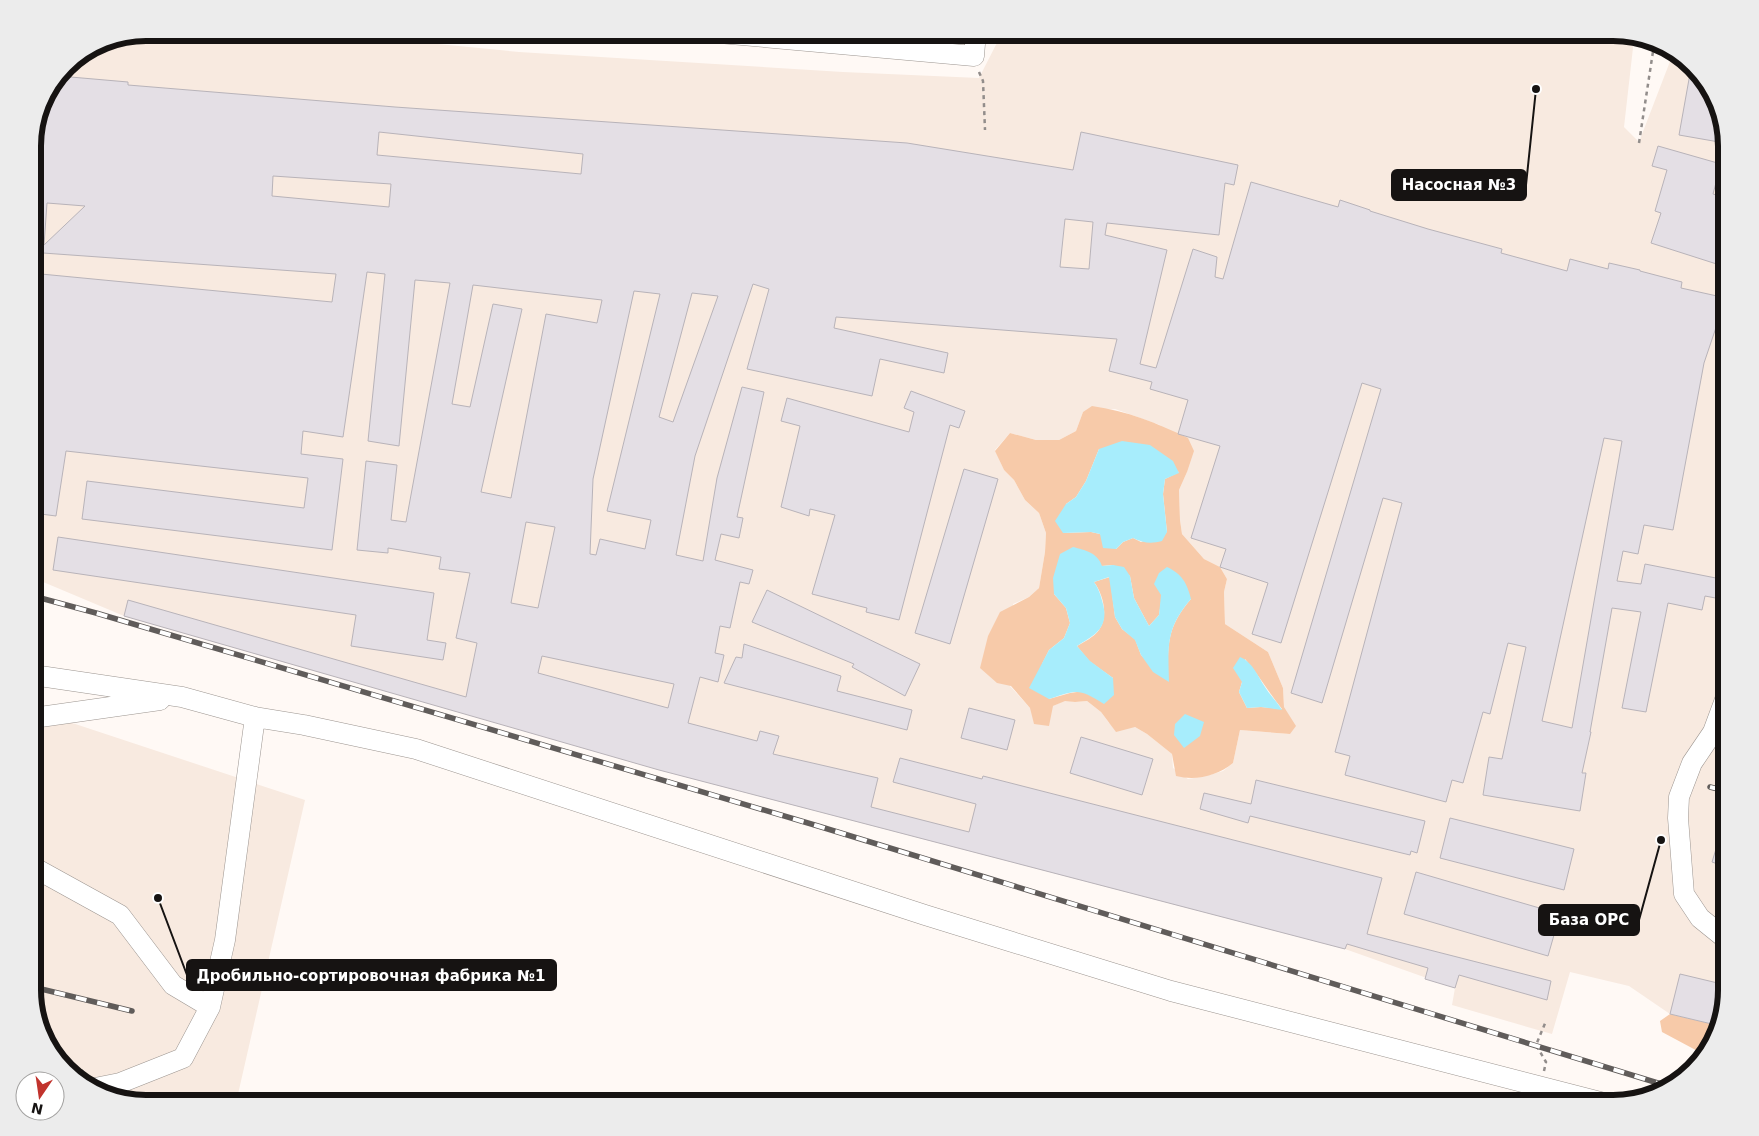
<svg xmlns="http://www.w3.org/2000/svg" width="1759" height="1136" viewBox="0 0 1759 1136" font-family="'DejaVu Sans',sans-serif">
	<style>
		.built { fill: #f8eae0; fill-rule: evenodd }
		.green { fill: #f7caa9; fill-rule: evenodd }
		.water { fill: #a7edfc }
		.building { fill: #e4dfe5; stroke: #b8b3b9; fill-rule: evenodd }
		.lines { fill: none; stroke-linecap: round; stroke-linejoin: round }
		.minor-casing { stroke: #9c9590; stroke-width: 21 }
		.path { stroke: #928d8b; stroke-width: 2.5; stroke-dasharray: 4 4; stroke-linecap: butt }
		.minor { stroke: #fff; stroke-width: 20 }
		.rail-casing { stroke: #605c5a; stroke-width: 5.5 }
		.rail { stroke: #fff; stroke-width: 4; stroke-dasharray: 11; stroke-linecap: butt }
		.rim { fill: none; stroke: #161312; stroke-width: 6 }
		.leader { fill: none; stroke: #161312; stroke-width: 2 }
		.callout-dot { fill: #161312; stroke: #fff; stroke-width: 2 }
		.callout { fill: #161312; stroke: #161312; stroke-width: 2 }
		.callout-label { font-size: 15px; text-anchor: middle; font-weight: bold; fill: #fff }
	</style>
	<rect width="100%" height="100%" fill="#fff9f5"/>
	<path class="built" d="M147 32H314L519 52 843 72 979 78 1002 33H1612L1634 39 1624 127 1639 142 1674 51 1676 52 1711 90 1726 146V990L1716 1025 1670 1014 1629 986 1570 972 1552 1034 1452 1005 1455 988 1345 949 659 770 124 616 36 579 33 575V139L41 103 66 66 103 41ZM1115 409 1160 425 1187 472 1179 490 1180 520 1182 534 1204 559 1220 567 1227 579 1224 592 1225 624 1268 652 1283 688 1284 707 1290 734 1240 730 1233 763 1223 771 1206 776 1188 779 1173 768 1172 754 1147 734 1135 727 1109 723 1101 712 1087 701 1075 702 1065 700 1053 706 1030 708 1010 686 1013 604 1029 597 1039 588 1045 552 1046 533 1039 513 1025 500 1014 480 1004 470 995 450 1010 433 1036 440H1059L1076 431 1083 412Z
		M33 710 305 800 236 1103H147L83 1084 48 1046 33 997Z"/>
	<path class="green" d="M1092 406C1127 411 1157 423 1188 438L1194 451 1187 472 1179 490 1180 520 1182 534 1204 559 1220 567 1227 579 1224 592 1225 624 1268 652 1283 688 1284 707 1296 726 1290 734 1240 730 1233 763C1217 776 1196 781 1176 776L1172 754 1147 734 1135 727 1116 732 1101 712 1087 701 1075 702 1065 701 1053 706 1049 726 1034 724 1030 708 1011 686 997 683 980 668 988 636 1000 612 1029 597 1039 588 1045 552 1046 533 1039 513 1025 500 1014 480 1004 470 995 451 1010 433 1036 440H1059L1076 431 1083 412ZM1099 449 1179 472 1165 479 1163 494 1167 532 1141 542 1133 538 1123 542 1116 549 1100 534 1091 532 1063 533 1066 504 1076 497 1086 481ZM1113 565 1130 576 1134 598 1149 626 1159 615 1162 595 1191 599C1166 628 1168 645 1168 681L1141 655 1135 639 1122 629 1115 617 1110 577 1094 582C1103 594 1109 616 1099 630 1094 637 1084 642 1077 646L1089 661 1113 678 1084 691 1070 693 1049 699 1042 664 1049 650 1064 638 1070 623 1066 608 1054 594 1101 566ZM1245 659C1259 675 1269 693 1282 709L1261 707 1247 708 1239 692 1242 682Z
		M1670 1014 1716 1025 1707 1053 1705 1055 1662 1032 1660 1021Z"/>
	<path class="water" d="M1122 441 1150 445 1173 461 1179 473 1165 479 1163 494 1167 532 1162 541C1151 544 1143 543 1133 538L1123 542 1116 549 1103 548 1100 534 1091 532 1063 533 1055 521 1066 504 1076 497 1086 481 1099 449Z
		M1073 547C1085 550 1098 553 1102 566L1113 565 1124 567 1130 576 1134 598 1149 626 1159 615 1161 595 1154 584 1159 573 1167 567C1182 574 1187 583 1191 599 1166 628 1168 645 1169 682L1153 672 1141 655 1135 640 1122 629 1115 617 1109 577 1094 582C1099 589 1101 596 1103 604 1109 628 1095 635 1077 646L1090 661 1113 678 1114 695 1104 704C1078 688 1078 690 1049 699L1029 688 1049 650 1064 638 1070 623 1066 608 1054 594 1053 578 1060 554Z
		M1240 657C1253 662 1258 677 1265 687 1270 695 1277 702 1282 710L1261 707 1247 708 1239 692 1242 682 1233 668Z
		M1185 714 1204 722 1200 736 1184 748 1174 735 1175 724Z"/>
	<path class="building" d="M1691 68 1711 90 1721 127 1719 142 1679 135Z
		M59 76 128 82V85L395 107 907 143 1073 170 1081 132 1238 165 1234 185 1225 183 1219 235 1107 223 1105 235 1167 250 1140 364 1156 368 1193 249 1217 257 1215 277 1223 279 1251 182 1338 207 1340 200 1370 210V211L1428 229 1502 249 1501 253 1567 271 1570 259 1608 269 1609 263 1640 270V271L1682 282 1681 288 1726 298 1704 363 1673 530 1644 525 1638 554 1623 551 1617 581 1641 584 1645 564 1726 580V600L1705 596 1702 610 1668 603 1646 712 1622 708 1641 612 1612 608 1590 732H1591L1582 773H1586L1580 811 1483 795 1489 757 1502 759 1526 647 1508 643 1490 714 1483 712 1463 783 1452 780 1446 802 1345 775 1350 756 1335 752 1402 503 1383 498 1322 703 1291 693 1381 389 1362 383 1281 643 1252 634 1268 583 1220 567 1226 549 1191 538 1220 446 1178 434 1188 400 1150 389 1152 382 1109 371 1117 339 836 317 834 328 948 353 944 373 880 359 872 396 747 369 769 289 753 284 695 456 676 555 703 561 717 478 742 387 764 392 737 517 743 518 739 538 721 534 715 560 753 570 749 584 740 582 730 628 720 626 715 653 724 655 718 682 700 677 688 723 757 741 760 731 779 736 773 754 878 778 871 807 969 832 976 804 893 782 900 758 982 779 983 776 1382 878 1367 934 1551 981 1547 1000 1459 975 1455 988 1425 979 1428 968 1347 944 1345 949 659 770 124 616 128 600 466 697 477 643 456 638 470 573 439 569 441 557 388 548V553L357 550 366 461 397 465 391 520 406 522 450 283 415 280 399 446 368 441 385 274 367 272 343 437 303 431 301 454 343 459 332 550 82 519 87 481 304 508 308 478 66 451 56 516 33 513V139L41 103ZM379 132 583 154 581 174 377 155ZM273 176 391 184 389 207 272 196ZM47 203 85 206 44 245ZM1065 219 1093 222 1089 269 1060 267ZM43 253 336 274 332 302 41 274ZM473 285 602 300 597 323 546 314 511 498 481 492 522 309 493 304 470 407 452 404ZM634 291 660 294 607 511 651 520 645 549 600 539 596 555 590 554 593 479ZM692 293 718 296 673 422 659 417ZM1604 438 1622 441 1572 728 1542 721ZM526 522 555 527 538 608 511 603ZM542 656 674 684 668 708 538 673Z
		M1658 146 1721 164 1713 194 1726 198V267L1651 243 1661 213 1655 211 1667 170 1652 166Z
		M911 391 965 411 959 428 950 425 899 620 866 612 867 608 812 594 835 515 810 509 809 516 781 507 800 426 781 421 787 398 909 432 914 412 904 408Z
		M964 469 998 479 950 644 915 633Z
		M58 537 434 593 427 640 446 643 443 660 351 646 356 615 53 570Z
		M767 590 920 664 905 696 852 667 854 664 752 622Z
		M744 644 841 676 837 691 912 710 907 730 724 683 736 657 742 658Z
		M969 708 1015 720 1007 750 961 738Z
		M1081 737 1153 759 1142 795 1070 773Z
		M1256 780 1425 821 1417 853 1411 851 1410 855 1250 816 1248 823 1200 809 1204 793 1251 804Z
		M1450 818 1574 849 1564 890 1440 858Z
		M1724 823 1726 824V867L1712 862Z
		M1416 872 1560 914 1548 956 1404 914Z
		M1680 974 1726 985 1716 1025 1670 1014Z"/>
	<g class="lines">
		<g class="minor-casing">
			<path id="minor" d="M708 32 974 56 976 32
				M33 675 182 697 255 717 304 725 416 749 925 915 1171 991 1604 1103
				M1726 697 1713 732 1692 763 1679 797 1678 818 1684 894 1700 918 1726 939
				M33 718 160 700
				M33 867 120 915 173 985 210 1007
				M95 1088 120 1083 183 1058 210 1007 225 940 255 717"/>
		</g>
		<path class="path" d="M979 72 983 81 985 130
			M1639 143 1654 45
			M1544 1071 1546 1062 1536 1045 1546 1021"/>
		<use href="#minor" class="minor"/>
		<g class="rail-casing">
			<path id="rail" d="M33 596 96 613 818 826 1671 1087
				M1710 787 1726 791
				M33 987 132 1011
				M69 1069 81 1072"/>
		</g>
		<use href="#rail" class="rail"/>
	</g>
	<path d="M0 0H1759V1136H0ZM146 41H1613A105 105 0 0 1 1718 146V990A105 105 0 0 1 1613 1095H146A105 105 0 0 1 41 990V146A105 105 0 0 1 146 41Z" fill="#ececec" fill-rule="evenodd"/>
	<path class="rim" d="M146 41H1613A105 105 0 0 1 1718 146V990A105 105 0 0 1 1613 1095H146A105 105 0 0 1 41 990V146A105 105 0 0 1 146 41Z"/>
	<path class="leader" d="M1536 89L1526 185M1661 840L1639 920M158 898L187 975"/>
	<g class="callout-dot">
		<circle cx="1536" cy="89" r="5"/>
		<circle cx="1661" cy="840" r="5"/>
		<circle cx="158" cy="898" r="5"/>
	</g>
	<g class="callout">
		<rect x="1392" y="170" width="134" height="30" rx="5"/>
		<rect x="1539" y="905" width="100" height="30" rx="5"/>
		<rect x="187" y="960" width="369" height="30" rx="5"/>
	</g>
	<g class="callout-label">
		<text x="1459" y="190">Насосная №3</text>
		<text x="1589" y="925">База ОРС</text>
		<text x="371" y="981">Дробильно-сортировочная фабрика №1</text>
	</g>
	<g transform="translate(40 1096) rotate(193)"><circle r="24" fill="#ffffff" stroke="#a2a1a0"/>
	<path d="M0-4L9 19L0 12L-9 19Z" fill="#c1332d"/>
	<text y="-8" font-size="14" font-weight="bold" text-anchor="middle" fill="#161312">N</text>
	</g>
</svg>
